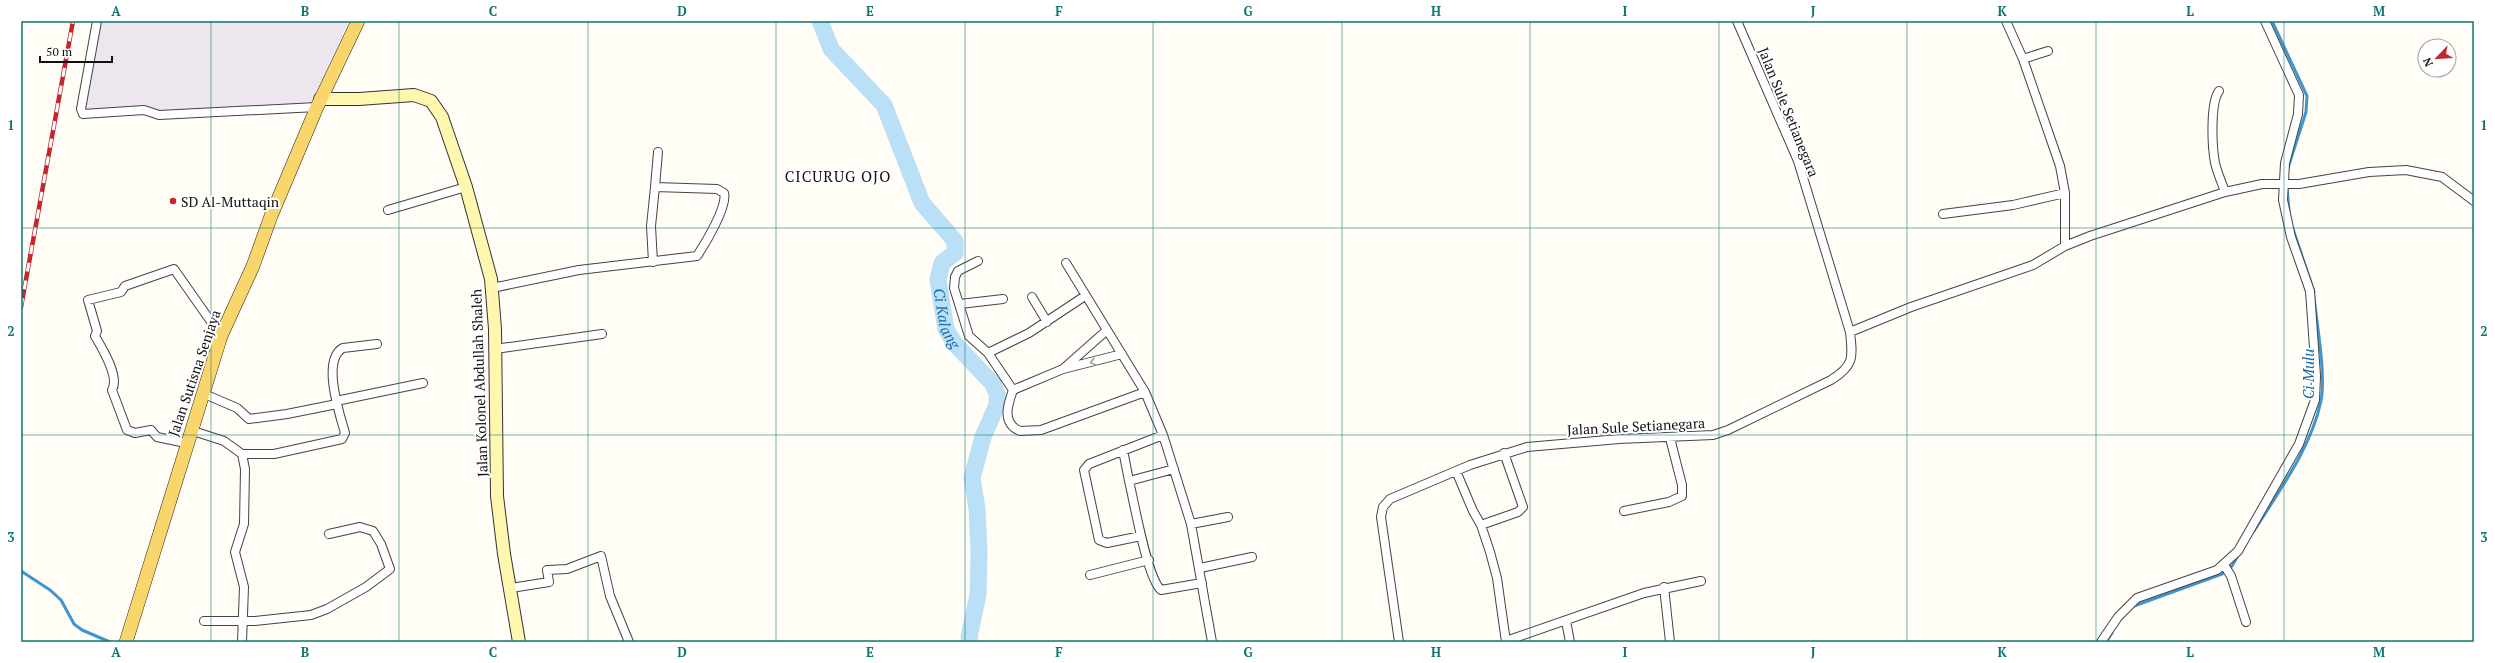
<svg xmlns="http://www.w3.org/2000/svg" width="2495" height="663" viewBox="0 0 2495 663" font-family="'PT Serif',serif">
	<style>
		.industrial { fill: #eee6ef }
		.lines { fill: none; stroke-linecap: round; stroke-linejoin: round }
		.stream { stroke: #3f96cf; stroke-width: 3 }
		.river { stroke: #b9e0f7; stroke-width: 17 }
		.minor-casing { stroke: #444; stroke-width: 10 }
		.secondary-casing { stroke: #333; stroke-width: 14 }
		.primary-casing { stroke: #222; stroke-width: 14 }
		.minor { stroke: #fff; stroke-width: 8 }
		.secondary { stroke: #fff6b0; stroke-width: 12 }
		.primary { stroke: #f9d66b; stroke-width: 13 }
		.rail-casing { stroke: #c4262e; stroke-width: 4.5 }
		.rail { stroke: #fff; stroke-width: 3; stroke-dasharray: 9; stroke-linecap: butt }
		.oneway { stroke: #a0a0a0 }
		.grid { fill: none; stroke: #0f766e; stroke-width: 1; stroke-opacity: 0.55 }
		.poi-dot { fill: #c4262e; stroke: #fff; stroke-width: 1.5 }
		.labels { text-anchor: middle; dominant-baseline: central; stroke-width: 4; stroke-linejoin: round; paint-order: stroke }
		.street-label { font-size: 14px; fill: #111; stroke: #fff }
		.poi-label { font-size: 14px; fill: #111; stroke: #fff; text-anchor: start }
		.neighbourhood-label { font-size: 15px; letter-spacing: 1px; fill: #111; stroke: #fff }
		.water-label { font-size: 15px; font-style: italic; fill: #1768a6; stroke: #fff }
		.neatline { fill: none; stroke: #0f766e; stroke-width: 1.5 }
		.grid-label { font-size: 13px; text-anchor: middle; font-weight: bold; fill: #0f766e }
	</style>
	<rect width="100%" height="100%" fill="#fffdf5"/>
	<path class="industrial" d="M99 21H349L310 105 156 113H84Z"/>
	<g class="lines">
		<path class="stream" d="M2272 21 2307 96 2306 112 2288 168
			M2287 188 2289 210
			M2293 229 2314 292
			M2254 531C2279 491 2311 448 2321 401 2326 374 2317 326 2314 297
			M21 571 50 590 61 600 74 624 82 630 110 642
			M2134 606 2222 574 2232 566 2239 554
			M2106 642 2112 633"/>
		<path class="river" id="s1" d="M820 21 831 49 884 105 922 203 955 241V253L942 263 938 280 946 329 955 344 993 384 997 394V405L983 437 972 478 977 509 979 552 978 595 969 637 970 642"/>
		<g class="minor-casing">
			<path id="minor" d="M97 21 81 109 83 114 144 110 159 115 317 107
				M2006 21 2023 59 2060 166 2065 193V246
				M2023 59 2048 51
				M2219 91C2210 103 2212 147 2215 163 2217 172 2222 183 2225 192
				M388 210 466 187
				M1943 214 2013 205 2065 193
				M978 261 958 271 955 277 954 288 969 336 988 353
				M653 262 651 226 655 187
				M1066 263 1145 392 1163 435 1191 524 1212 642
				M492 288 579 270 697 256C705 244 728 206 724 193L717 189 655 187 658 152
				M1085 296 1029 333 988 353 1013 390C1008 404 1001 423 1020 431L1041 430 1145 392
				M1032 297 1047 322
				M960 304 1003 299
				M1850 332 1911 307 2033 265 2065 246 2090 236 2225 192 2262 184H2299L2369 172 2406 170 2442 177 2474 201
				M495 349 602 334
				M1063 369 1106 331
				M1013 390 1063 369 1122 354
				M202 393 237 408 249 419 287 414 337 404
				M336 401 423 383
				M190 430 224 441 242 454 245 469 244 524 235 552 244 587 242 642
				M186 443 157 437 151 430 135 433 127 430 112 390C120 377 102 348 95 336L97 331 88 300 121 292 125 286 174 269 221 336
				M1123 450 1129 481
				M242 454H274L342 439 345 433C340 415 321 360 343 348L377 344
				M1174 469 1129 481C1134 501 1147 578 1161 590L1202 583
				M1456 471 1473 511 1481 525 1490 552 1497 578 1506 642
				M1624 511 1669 502 1682 496V485L1670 438
				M1191 524 1228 517
				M1481 525 1518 512 1523 507 1504 453
				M1141 536 1107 543 1099 540 1084 470 1089 464 1163 435
				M2224 565 2231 576 2246 622
				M1200 568 1252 557
				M1090 575 1149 560
				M1664 587 1670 642
				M511 588 549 582 547 570 567 569 601 556 610 596 629 642
				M204 621H255L311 615 327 609 366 587 390 569 381 544 373 531 360 527 329 534
				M1566 621 1570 642
				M1506 641 1644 593 1701 581
				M1399 642 1381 517 1383 507 1390 499 1470 465 1527 447 1619 439 1713 435 1728 430 1831 380C1854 366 1853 358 1850 332L1798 161 1737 21
				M2101 642 2118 617 2137 598 2217 570 2238 551 2299 444 2315 400 2316 376 2310 291 2291 237 2283 200 2285 163 2298 114 2299 95 2265 21"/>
		</g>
		<g class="secondary-casing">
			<path id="secondary" d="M320 99H359L414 95 431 101 442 117 466 187 491 279 495 329 497 496 504 554 519 642"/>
		</g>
		<g class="primary-casing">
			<path id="primary" d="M126 642 221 336 253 266 271 216 317 107 358 21"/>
		</g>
		<use href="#minor" class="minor"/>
		<use href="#secondary" class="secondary"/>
		<use href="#primary" class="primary"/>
		<g class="rail-casing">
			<path id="rail" d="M21 307 73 21"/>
		</g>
		<use href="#rail" class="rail"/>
	</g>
	<defs><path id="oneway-chevron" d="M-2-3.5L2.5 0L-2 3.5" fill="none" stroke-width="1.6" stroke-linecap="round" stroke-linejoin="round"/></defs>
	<use class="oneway" href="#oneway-chevron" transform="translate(1093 362) rotate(165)"/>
	<path class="grid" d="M211 21V642M399 21V642M588 21V642M776 21V642M965 21V642M1153 21V642M1342 21V642M1530 21V642M1719 21V642M1907 21V642M2096 21V642M2284 21V642M21 228H2474M21 435H2474"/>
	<circle class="poi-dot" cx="173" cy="201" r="4"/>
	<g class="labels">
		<g class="street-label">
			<text transform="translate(1789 112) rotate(68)">Jalan Sule Setianegara</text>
			<text transform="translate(194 373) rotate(-71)">Jalan Sutisna Senjaya</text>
			<text transform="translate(479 383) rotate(-92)">Jalan Kolonel Abdullah Shaleh</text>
			<text transform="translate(1636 426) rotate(-3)">Jalan Sule Setianegara</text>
		</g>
		<g class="poi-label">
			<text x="181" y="201">SD Al-Muttaqin</text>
		</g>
		<g class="neighbourhood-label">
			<text x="838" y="176">CICURUG OJO</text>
		</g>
		<g class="water-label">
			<text stroke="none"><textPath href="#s1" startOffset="348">Ci Kalang</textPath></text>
			<text transform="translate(2308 374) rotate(-90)">Ci Mulu</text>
		</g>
	</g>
	<rect width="2495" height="663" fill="none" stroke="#ffffff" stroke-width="44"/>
	<g transform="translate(2437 58) rotate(245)"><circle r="19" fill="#ffffff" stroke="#a0a0a0"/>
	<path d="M0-3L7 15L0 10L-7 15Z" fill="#c4262e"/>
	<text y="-6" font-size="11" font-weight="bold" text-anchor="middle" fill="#111111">N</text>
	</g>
	<path d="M40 56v6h72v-6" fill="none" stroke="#111111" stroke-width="2"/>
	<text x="46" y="56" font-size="12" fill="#111111" stroke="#ffffff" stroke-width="3" paint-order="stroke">50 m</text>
	<rect x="22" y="22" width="2451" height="619" class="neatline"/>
	<g class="grid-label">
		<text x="116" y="16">A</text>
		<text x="305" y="16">B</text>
		<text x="493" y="16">C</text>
		<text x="682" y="16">D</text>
		<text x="870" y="16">E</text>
		<text x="1059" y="16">F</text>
		<text x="1248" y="16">G</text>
		<text x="1436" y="16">H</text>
		<text x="1625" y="16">I</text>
		<text x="1813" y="16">J</text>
		<text x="2002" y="16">K</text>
		<text x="2190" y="16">L</text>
		<text x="2379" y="16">M</text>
		<text x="11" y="130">1</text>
		<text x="2484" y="130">1</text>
		<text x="11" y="336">2</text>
		<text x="2484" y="336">2</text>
		<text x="11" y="542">3</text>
		<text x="2484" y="542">3</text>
		<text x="116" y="657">A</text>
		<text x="305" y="657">B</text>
		<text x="493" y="657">C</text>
		<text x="682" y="657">D</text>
		<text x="870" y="657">E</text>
		<text x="1059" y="657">F</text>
		<text x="1248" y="657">G</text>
		<text x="1436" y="657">H</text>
		<text x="1625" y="657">I</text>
		<text x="1813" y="657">J</text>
		<text x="2002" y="657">K</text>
		<text x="2190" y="657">L</text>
		<text x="2379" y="657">M</text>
	</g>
</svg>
